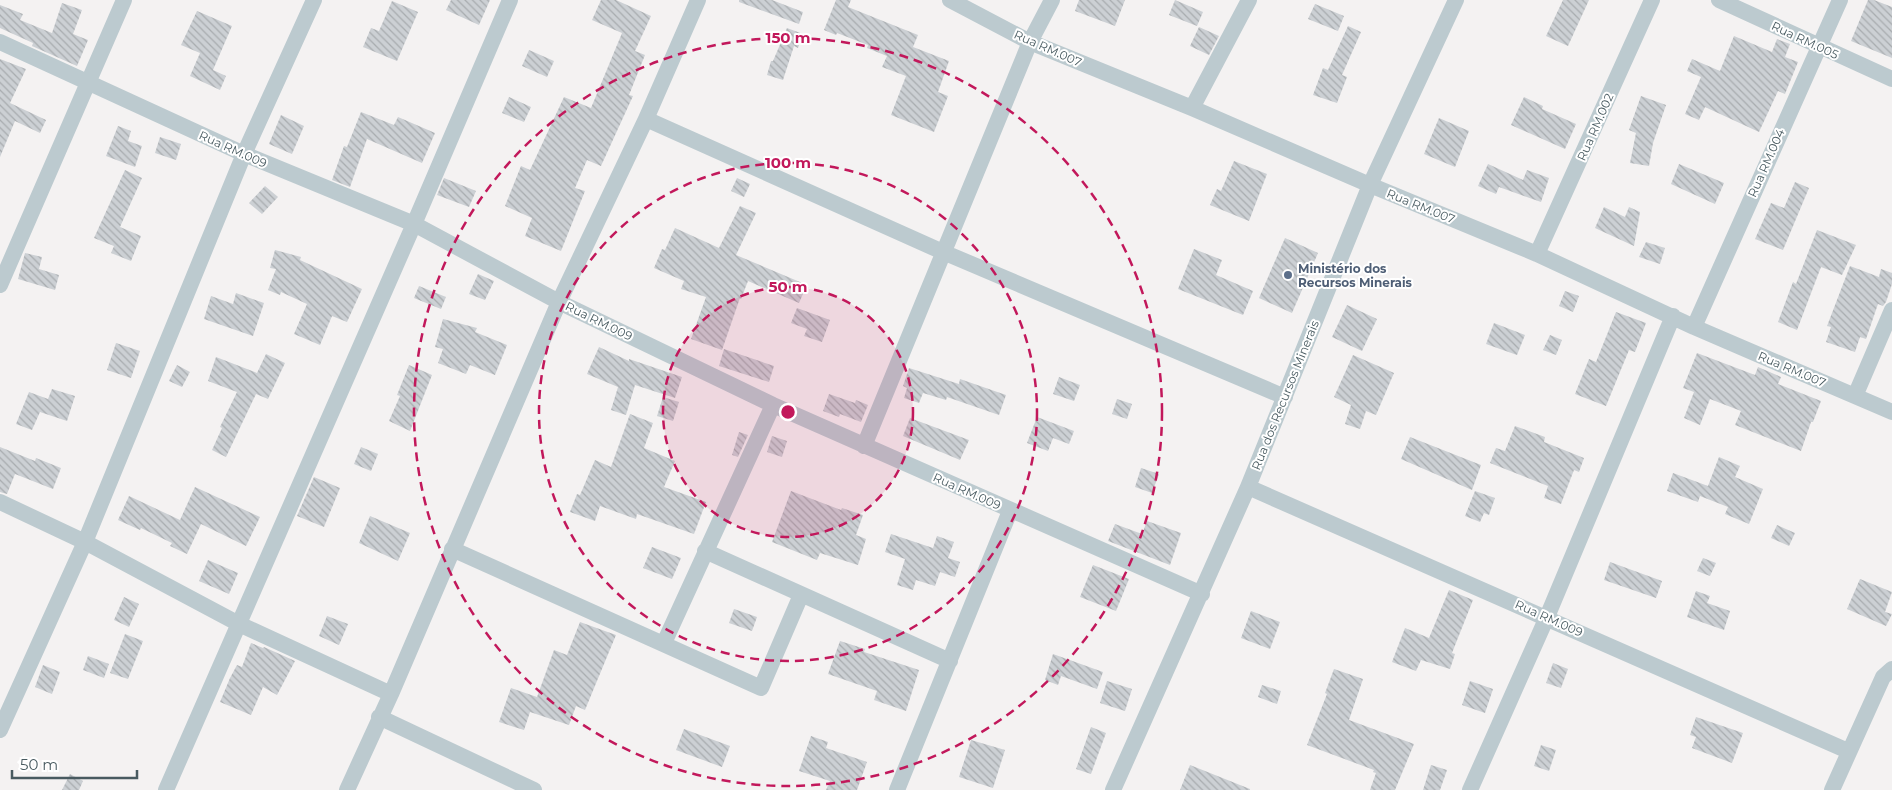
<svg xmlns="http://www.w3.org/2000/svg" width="1892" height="790" viewBox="0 0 1892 790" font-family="Montserrat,sans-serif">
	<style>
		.building { fill: url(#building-back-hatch) }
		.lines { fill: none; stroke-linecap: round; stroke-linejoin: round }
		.minor { stroke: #bccacf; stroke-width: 16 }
		.ring { fill: none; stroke: #c2185b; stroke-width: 2.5; stroke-dasharray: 9 6 }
		.service-dot { fill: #5c6f8a; stroke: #fff; stroke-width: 2 }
		.labels { text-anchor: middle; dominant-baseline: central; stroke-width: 4; stroke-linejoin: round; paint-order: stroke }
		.street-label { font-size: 12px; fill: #485a60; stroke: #fff }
		.service-label { font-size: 12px; font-weight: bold; fill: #4e5e75; stroke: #fff; text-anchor: start }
		.centre { fill: #c2185b; stroke: #fff; stroke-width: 2.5 }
		.ring-label { font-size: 15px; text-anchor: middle; font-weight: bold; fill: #c2185b; stroke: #fff; stroke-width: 4; stroke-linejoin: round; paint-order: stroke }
	</style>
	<defs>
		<pattern id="building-back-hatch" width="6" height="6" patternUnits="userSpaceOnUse" patternTransform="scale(1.25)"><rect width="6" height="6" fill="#ccd0d4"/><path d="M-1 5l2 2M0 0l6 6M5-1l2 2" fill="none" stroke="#a8acaf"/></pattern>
	</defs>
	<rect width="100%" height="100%" fill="#f4f2f2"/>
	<path class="building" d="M451 0H490L479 25 446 10Z
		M601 0H616L651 16 635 51 645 55 629 95 633 96 601 166 587 160 575 188 585 191 561 251 525 236 532 218 505 206 521 166 530 170 564 97 591 108 622 33 592 20Z
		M739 0H772L803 12 799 24 739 2Z
		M836 0H851L848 7 918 35 913 47 949 61 938 92 948 96 934 132 891 115 906 76 882 67 887 56 867 48 868 45 837 33 836 35 824 30Z
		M1079 0H1125L1115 26 1075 11Z
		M1175 0 1203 12 1197 26 1169 15Z
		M1563 0H1589L1568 46 1546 36Z
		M1868 0H1874L1892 7V58L1851 41Z
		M392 1 418 12 397 61 363 47 371 28 379 31Z
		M62 3 82 10 73 34 88 40 77 66 32 46 33 43 0 28V5L23 14 20 20 52 33Z
		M1315 4 1344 16 1338 31 1308 19Z
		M197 11 232 26 213 70 226 76 220 90 190 76 200 53 181 45Z
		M1348 26 1361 32 1342 75 1347 77 1337 103 1313 95 1323 68 1328 70Z
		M1199 27 1219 36 1209 55 1190 46Z
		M787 28 803 34 798 48 794 46 783 80 767 75 771 61H773Z
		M1734 36 1772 52 1777 39 1790 44 1785 57 1798 62 1785 94 1778 91 1759 132 1705 107 1699 120 1685 114 1701 77 1687 71 1692 59 1720 71Z
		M529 50 554 61 547 77 522 66Z
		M0 59 26 69 10 103 46 120 40 133 15 121 0 157Z
		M1641 96 1666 105 1653 143 1649 166 1630 163 1636 133 1629 130Z
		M509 97 531 107 524 122 502 113Z
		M1524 97 1543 106 1542 109 1576 124 1565 149 1511 125Z
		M361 112 394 125 398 117 435 133 422 163 367 139 350 187 332 180 344 146 347 147Z
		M281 115 304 126 292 154 269 144Z
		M1439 118 1469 131 1455 167 1424 154Z
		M118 126 131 131 128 141 142 146 135 167 106 156Z
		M160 137 181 144 176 160 155 153Z
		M1234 161 1267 174 1249 221 1210 205 1217 189 1221 191Z
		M1488 164 1523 180 1527 170 1549 178 1541 202 1499 187 1496 194 1478 186Z
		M1679 164 1724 183 1715 204 1671 184Z
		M125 170 142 178 120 227 141 236 131 261 111 253 114 246 94 238Z
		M444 178 476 191 469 207 437 195Z
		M737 178 750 184 744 197 731 191Z
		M1795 182 1809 188 1783 250 1755 239 1771 203 1784 208Z
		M265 186 278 197 262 214 249 203Z
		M740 206 756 213 736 255 807 285 799 303 748 281 741 299 740 298 722 350 691 339 706 297 681 289 684 281 654 268 662 249 665 250 675 228 719 248Z
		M1604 207 1625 217 1629 207 1640 212 1634 246 1595 228Z
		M1817 230 1856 245 1842 275 1821 267 1797 330 1778 322 1793 282 1796 284Z
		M1285 238 1318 253 1292 313 1259 298Z
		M1646 242 1665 248 1660 264 1639 257Z
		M1194 249 1222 260 1216 275 1253 291 1243 315 1178 289Z
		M275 250 301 257 300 260 362 289 347 322 332 316 320 345 294 334 307 304 281 292 280 295 268 290 276 269 270 268Z
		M25 253 42 257 39 269 59 275 55 290 18 279Z
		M1850 266 1879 277 1881 269 1892 273V284L1886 302 1883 306 1878 304 1866 339 1860 337 1855 352 1826 342 1831 327 1827 326Z
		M478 274 494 281 485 300 469 294Z
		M419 286 446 297 441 309 414 298Z
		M1565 291 1579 296 1573 312 1559 306Z
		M236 293 264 303 253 336 204 319 211 296 233 304Z
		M1347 305 1377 319 1362 351 1332 337Z
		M797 308 830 320 822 342 804 336 807 329 791 323Z
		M1616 312 1646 323 1635 352 1629 350 1606 406 1575 394 1589 359 1596 362Z
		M443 319 477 328 475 332 507 345 495 375 470 365 466 374 438 363 443 349 435 347Z
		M1494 323 1525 335 1517 355 1486 344Z
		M1550 335 1562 340 1556 355 1543 350Z
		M116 343 140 351 131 378 107 370Z
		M599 347 629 361V359L682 377 675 398 635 385 626 415 611 410 618 387 587 374Z
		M724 349 774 366 769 382 719 366Z
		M1697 353 1755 375 1758 367 1781 377 1778 384 1821 401 1813 422H1811L1801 451 1735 425 1741 411 1710 399 1700 425 1684 418 1694 392 1683 388Z
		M266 354 285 363 268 399 256 394 226 457 212 450 222 428 220 427 237 392 208 381 216 357 257 373Z
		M1353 355 1394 373 1376 415 1366 411 1360 429 1345 424 1351 405 1334 397Z
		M177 365 190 372 182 387 169 381Z
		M409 365 432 375 410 431 389 421 400 396 397 395Z
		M909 368 959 384 960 379 1006 395 999 415 947 397 946 400 923 393 919 403 904 398 907 388 903 386Z
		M1059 377 1080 385 1074 401 1053 394Z
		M52 389 75 396 67 421 40 412 32 430 16 424 29 392 48 399Z
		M829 394 855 403 856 400 868 405 861 422 840 414 839 417 823 411Z
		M663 397 679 402 673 421 657 416Z
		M1117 399 1132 404 1127 419 1112 414Z
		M630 414 653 423 644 448 675 461 664 487 706 502 694 534 637 514 636 519 600 506 595 521 570 512 577 494 580 495 595 460 611 467Z
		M1037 417 1074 431 1069 444 1053 438 1048 451 1027 443Z
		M910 418 969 440 960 460 903 436Z
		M1515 426 1545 437 1544 442 1584 458 1579 472 1574 470 1561 504 1544 498 1548 486 1490 463 1496 448 1505 451Z
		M739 432 748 435 738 457 732 455Z
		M772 436 787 441 782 457 767 452Z
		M1410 437 1481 465 1472 490 1401 459Z
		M0 447 35 461 36 458 61 468 53 489 15 474 7 494 0 492Z
		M361 447 378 454 371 471 354 464Z
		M1719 457 1740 466 1735 477 1763 489 1749 524 1725 514 1728 507 1700 496 1698 502 1667 491 1673 473 1708 486Z
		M1141 468 1159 474 1152 493 1135 487Z
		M314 477 340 488 324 527 297 516Z
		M195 487 260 517 246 546 201 524 187 554 170 546 172 543 141 528 140 530 118 520 129 496 180 520Z
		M791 491 841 510 842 508 863 515 856 535 866 539 858 565 820 553 817 560 772 542Z
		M1475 491 1495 498 1489 515 1484 513 1480 522 1465 516Z
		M370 516 410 533 398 561 359 543Z
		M1147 521 1181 533 1170 565 1108 541 1115 524 1142 534Z
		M1777 525 1795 533 1789 546 1771 538Z
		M891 534 933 548 937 536 954 542 948 558 960 562 955 577 940 572 935 586 916 580 913 590 897 585 905 559 885 552Z
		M652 547 681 558 672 579 643 568Z
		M1703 558 1716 563 1710 576 1697 571Z
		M208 560 238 573 229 594 199 581Z
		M1610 562 1662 581 1656 598 1604 580Z
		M1093 565 1129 579 1116 611 1080 597Z
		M1860 579 1892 592 1885 612 1892 614 1886 626 1847 609Z
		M1449 590 1473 600 1452 653 1455 654 1450 669 1421 660 1416 671 1392 662 1405 628 1429 638Z
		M1696 591 1710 596 1707 603 1730 611 1724 630 1687 617Z
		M124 597 139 604 129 627 114 620Z
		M734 609 757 617 752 631 729 623Z
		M1251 611 1280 622 1270 649 1241 638Z
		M327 616 348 624 339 645 319 636Z
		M580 622 616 635 585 710 576 706 569 725 530 712 524 730 499 722 511 688 537 697 554 650 567 655Z
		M125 634 143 641 128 679 110 673Z
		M840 641 865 649 864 652 919 670 906 711 874 700 877 691 828 674Z
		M251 643 263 648 264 647 295 661 277 695 263 687 251 715 220 702 230 678 237 665 242 667Z
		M1053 654 1103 672 1097 689 1061 676 1058 685 1045 680Z
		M88 656 109 664 104 678 83 670Z
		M1553 663 1568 669 1561 688 1546 683Z
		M43 665 60 672 52 694 35 687Z
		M1334 669 1363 679 1349 720 1414 744 1395 790H1370L1376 773 1373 772 1374 770 1307 745 1327 694 1325 693Z
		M1107 681 1132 689 1125 711 1100 703Z
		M1470 681 1493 689 1485 713 1462 705Z
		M1262 685 1281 691 1277 704 1258 697Z
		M1696 717 1743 733 1732 763 1692 748 1696 737 1690 735Z
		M1091 727 1106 733 1091 774 1076 769Z
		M684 729 730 746 722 767 676 750Z
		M811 736 828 742 826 748 867 762 857 790H826L830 781 799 771Z
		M971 740 1005 750 993 788 959 777Z
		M1541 745 1556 750 1549 771 1534 766Z
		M1190 765 1250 789V790H1180Z
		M1431 765 1447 770 1440 790H1423Z
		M70 774 83 781 79 790H62Z"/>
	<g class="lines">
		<path class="minor" d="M950 0 1030 42 1192 108 1370 185 1537 254 1694 327 1892 412
			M1719 0 1892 79
			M0 42 244 154 414 224 559 302 773 405 1202 594
			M1192 108 1249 0
			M646 119 943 252 1285 397
			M1537 254 1652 0
			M0 285 124 0
			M1694 327 1840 0
			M1855 396 1892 310
			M864 446 1030 42 1052 0
			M1248 487 1848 751
			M0 502 85 542 239 624 391 694
			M452 549 761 688 801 595
			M705 551 950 661
			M664 643 773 405
			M379 717 534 790
			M0 730 85 542 244 154 314 0
			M166 790 414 224 510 0
			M347 790 391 694 559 302 646 119 698 0
			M897 790 1010 511
			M1113 790 1248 487 1370 185 1456 0
			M1470 790 1547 617 1673 316
			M1832 790 1883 677 1892 669"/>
	</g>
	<circle cx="788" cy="412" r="125" fill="#c2185b" fill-opacity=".12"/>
	<g class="ring">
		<circle cx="788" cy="412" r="125"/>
		<circle cx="788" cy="412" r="249"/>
		<circle cx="788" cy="412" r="374"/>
	</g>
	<circle class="service-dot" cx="1288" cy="275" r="5"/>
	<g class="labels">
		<g class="street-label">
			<text transform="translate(1805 40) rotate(25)">Rua RM.005</text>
			<text transform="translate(1048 48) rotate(24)">Rua RM.007</text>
			<text transform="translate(1595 127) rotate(-66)">Rua RM.002</text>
			<text transform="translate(233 149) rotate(24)">Rua RM.009</text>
			<text transform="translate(1766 163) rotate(-66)">Rua RM.004</text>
			<text transform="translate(1421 206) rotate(22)">Rua RM.007</text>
			<text transform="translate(599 321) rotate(26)">Rua RM.009</text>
			<text transform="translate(1792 369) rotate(23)">Rua RM.007</text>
			<text transform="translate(1285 395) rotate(-68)">Rua dos Recursos Minerais</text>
			<text transform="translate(967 491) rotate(24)">Rua RM.009</text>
			<text transform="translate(1549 618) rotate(24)">Rua RM.009</text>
		</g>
		<g class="service-label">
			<text x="1298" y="268">Ministério dos<tspan x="1298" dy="14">Recursos Minerais</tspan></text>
		</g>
	</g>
	<circle cx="788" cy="412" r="8" class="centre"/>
	<g class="ring-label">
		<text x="788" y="43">150 m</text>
		<text x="788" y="168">100 m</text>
		<text x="788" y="292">50 m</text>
	</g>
	<path d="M12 770v8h125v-8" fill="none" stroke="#485a60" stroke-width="2.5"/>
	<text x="20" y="770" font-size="15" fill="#485a60" stroke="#ffffff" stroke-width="4" paint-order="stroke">50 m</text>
</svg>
